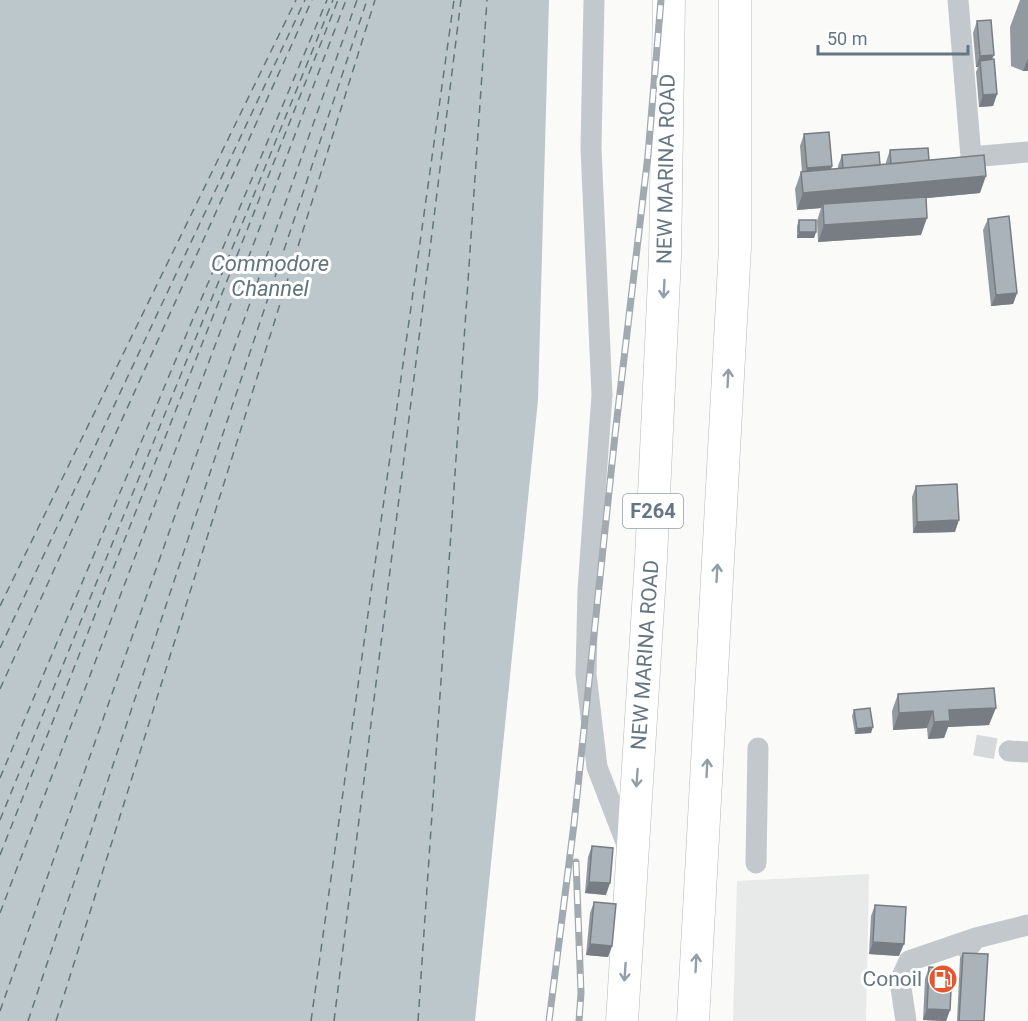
<svg xmlns="http://www.w3.org/2000/svg" width="1028" height="1021" viewBox="0 0 1028 1021" font-family="Roboto,sans-serif">
	<style>
		.built { fill: #e8e9e9 }
		.water { fill: #bbc7cb }
		.lines { fill: none; stroke-linecap: round; stroke-linejoin: round }
		.ferry { stroke: #60757c; stroke-width: 1.5; stroke-dasharray: 8 6; stroke-linecap: butt }
		.minor-tunnel { stroke: #d5d9db; stroke-width: 21; stroke-dasharray: 21 10; stroke-linecap: butt }
		.highway-casing { stroke: #b4b9bd; stroke-width: 33 }
		.minor { stroke: #c3c8cc; stroke-width: 21 }
		.highway { stroke: #fff; stroke-width: 32 }
		.rail-casing { stroke: #a2aab0; stroke-width: 7 }
		.rail { stroke: #fff; stroke-width: 4.5; stroke-dasharray: 14; stroke-linecap: butt }
		.wall { fill: #929a9f }
		.shaded-wall { fill: #777d82 }
		.building { fill: #aab3b9; stroke: #777d82; stroke-width: 1.5 }
		.oneway { stroke: #939fa8 }
		.labels { text-anchor: middle; dominant-baseline: central; stroke-width: 6; stroke-linejoin: round; paint-order: stroke }
		.shield { fill: #fff; stroke: #939fa8; stroke-width: 1.5 }
		.shield-label { font-size: 20px; font-weight: bold; fill: #657683 }
		.street-label { font-size: 21px; fill: #657683; stroke: #fff }
		.poi-label { font-size: 21px; fill: #657683; stroke: #fff; text-anchor: end }
		.water-label { font-size: 22px; font-style: italic; fill: #60757c; stroke: #fff }
	</style>
	<rect width="100%" height="100%" fill="#fafaf8"/>
	<path class="built" d="M869 874 866 1021H733L737 881Z"/>
	<path class="water" d="M0 0H549L538 400 475 1021H0Z"/>
	<g class="lines">
		<path class="ferry" d="M0 606 296 0
			M0 648 305 0
			M0 689 312 0
			M0 778 327 0
			M0 820 333 0
			M0 855 338 0
			M0 913 346 0
			M0 1011 357 0
			M28 1021 367 0
			M56 1021 375 0
			M311 1021 454 0
			M334 1021 461 0
			M418 1021 487 0"/>
		<path class="minor-tunnel" d="M975 745 1009 751"/>
		<g class="highway-casing">
			<path id="highway" d="M622 1021 651 559 665 257 669 0
				M693 1021 735 247V0"/>
		</g>
		<path class="minor" d="M594 0 591 148 602 395 588 590 586 674 597 767 629 850
			M958 0 971 157 1028 152
			M1009 751 1028 752
			M756 863 758 748
			M967 949 976 938 1028 925
			M906 1021 900 981 909 961 976 938"/>
		<use href="#highway" class="highway"/>
		<g class="rail-casing">
			<path id="rail" d="M576 862 581 993 579 1021
				M549 1021 574 824 615 435 648 155 661 0"/>
		</g>
		<use href="#rail" class="rail"/>
	</g>
	<path class="wall" d="M1020 0H1028V71H1023L1011 66 1010 27Z
		M977 21 992 59 997 94 993 106 979 107 976 72 978 67H976L973 33Z
		M804 134 832 166 831 169H838V166L842 155 880 165 886 164V162L890 150 929 160 980 193 926 198 921 235 818 242 817 221 821 208 797 210 795 189 801 172H802L800 146Z
		M988 219 1017 293 1013 304 991 306 983 230Z
		M799 220 816 232 814 238H797V226Z
		M916 486 955 532 913 533 912 497Z
		M898 694 989 725 948 727 944 738 928 739 927 728 893 730 892 711Z
		M854 710 871 733 855 734 852 716Z
		M592 846 606 895 585 893 588 857Z
		M594 902 612 946 608 957 586 955 590 913Z
		M875 905 899 956 869 954 871 916Z
		M963 953 984 1021H957L960 958Z
		M929 967 950 1010 946 1021 923 1020 925 979Z"/>
	<path class="shaded-wall" d="M994 55 989 66 980 61 978 67H976L980 56Z
		M1028 58V71H1023Z
		M997 94 993 106 979 107 983 95Z
		M832 166 828 178 803 179 807 168Z
		M986 176 980 193 823 208V204L821 208 797 210 803 193Z
		M927 218 921 235 818 242 824 225Z
		M799 232H816L814 238H797Z
		M1017 293 1013 304 991 306 996 295Z
		M959 520 955 532 913 533 917 522Z
		M996 708 989 725 948 727 944 738 928 739 934 722 949 710Z
		M933 711 927 728 893 730 899 713Z
		M873 727 871 733 855 734 857 729Z
		M589 882 610 883 606 895 585 893Z
		M873 942 904 944 899 956 869 954Z
		M590 944 612 946 608 957 586 955Z
		M927 1009 950 1010 946 1021 923 1020Z"/>
	<path class="building" d="M991 20 994 55 980 56 977 21Z
		M994 59 997 94 983 95 980 61Z
		M829 132 832 166 807 168 804 134Z
		M928 148 929 160 891 164 890 150Z
		M879 152 880 165 843 168 842 155Z
		M984 155 986 176 803 193 801 172Z
		M926 197 927 218 824 225 823 204Z
		M1009 216 1017 293 996 295 988 219Z
		M799 220H816V232H799Z
		M957 484 959 520 917 522 916 486Z
		M994 688 996 708 949 710 950 721 934 722 933 711 899 713 898 694Z
		M870 708 873 727 857 729 854 710Z
		M592 846 613 848 610 883 589 882Z
		M594 902 616 904 612 946 590 944Z
		M875 905 906 907 904 944 873 942Z
		M963 953 988 954 984 1021H959Z
		M929 967 952 969 950 1010 927 1009Z"/>
	<defs><path id="oneway-shaft" d="M-6 0H5M1.5-3L5.5 0L1.5 3" fill="none" stroke-width="1.6" stroke-linecap="round" stroke-linejoin="round" transform="scale(1.5)"/></defs>
	<g class="oneway">
		<use href="#oneway-shaft" transform="translate(664 289) rotate(93)"/>
		<use href="#oneway-shaft" transform="translate(728 378) rotate(-87)"/>
		<use href="#oneway-shaft" transform="translate(717 573) rotate(-87)"/>
		<use href="#oneway-shaft" transform="translate(707 768) rotate(-87)"/>
		<use href="#oneway-shaft" transform="translate(637 778) rotate(94)"/>
		<use href="#oneway-shaft" transform="translate(696 963) rotate(-87)"/>
		<use href="#oneway-shaft" transform="translate(625 972) rotate(94)"/>
	</g>
	<defs>
		<g id="fuel-disc" transform="scale(1.5)"><circle r="9.5" fill="#e4572e" stroke="#fff"/><path d="M-5.5-6h7V0h2V4h1.3V-2.5L3-4.5l.8-.8L6-3V5H2.5V1h-1V6h-7ZM-4.2-4.7v3.2H.2V-4.7Z" fill="#fff"/></g>
	</defs>
	<g fill-rule="evenodd">
		<use href="#fuel-disc" x="943" y="979"/>
	</g>
	<g class="labels">
		<rect class="shield" x="623" y="494" width="60" height="34" rx="4.5"/>
		<g class="shield-label">
			<text x="653" y="511">F264</text>
		</g>
		<g class="street-label">
			<text transform="translate(666 169) rotate(-89)">NEW MARINA ROAD</text>
			<text transform="translate(645 655) rotate(-86)">NEW MARINA ROAD</text>
		</g>
		<g class="poi-label">
			<text x="922" y="979">Conoil</text>
		</g>
		<g class="water-label">
			<text x="270" y="263">Commodore<tspan x="270" dy="25">Channel</tspan></text>
		</g>
	</g>
	<path d="M818 45v9h150v-9" fill="none" stroke="#657683" stroke-width="3"/>
	<text x="827" y="45" font-size="18" fill="#657683" stroke="#ffffff" stroke-width="4.5" paint-order="stroke">50 m</text>
</svg>
